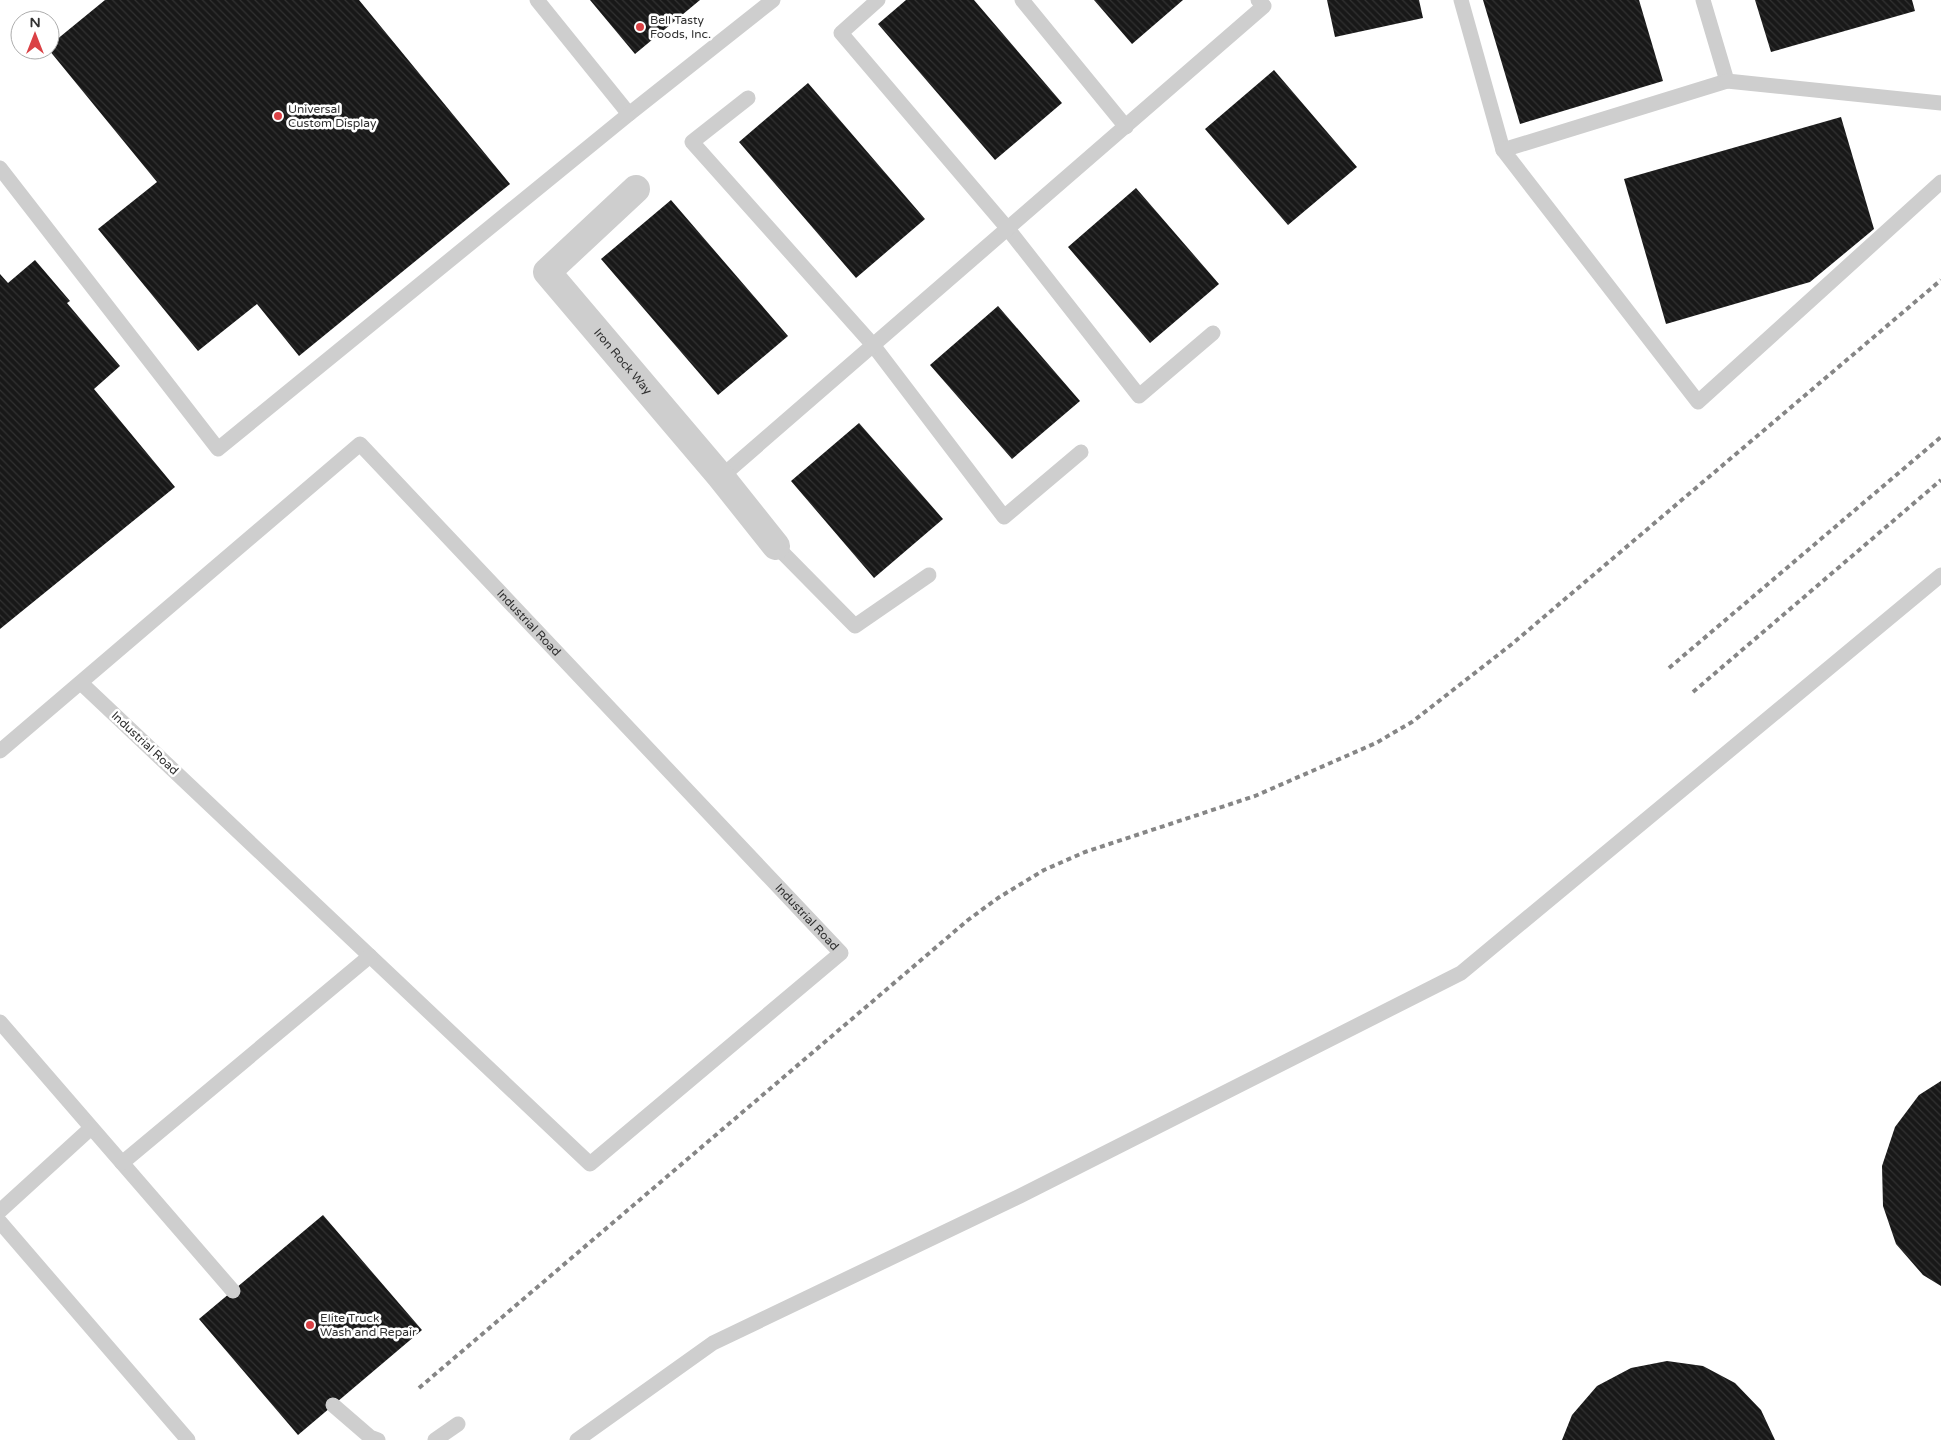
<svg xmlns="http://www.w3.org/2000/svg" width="1941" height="1440" viewBox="0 0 1941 1440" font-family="'Varela Round',sans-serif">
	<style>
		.building { fill: url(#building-back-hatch) }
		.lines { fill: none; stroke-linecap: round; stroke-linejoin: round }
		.service { stroke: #cecece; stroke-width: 15 }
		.minor { stroke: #cecece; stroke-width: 28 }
		.rail { stroke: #868686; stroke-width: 4; stroke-dasharray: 5 4; stroke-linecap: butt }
		.poi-dot { fill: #da4145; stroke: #fff; stroke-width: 2 }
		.labels { text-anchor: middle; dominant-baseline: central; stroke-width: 5; stroke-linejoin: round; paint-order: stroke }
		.poi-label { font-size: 12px; fill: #313131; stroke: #fff; text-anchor: start }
		.street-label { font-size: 12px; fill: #313131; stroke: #fff }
	</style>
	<defs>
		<pattern id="building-back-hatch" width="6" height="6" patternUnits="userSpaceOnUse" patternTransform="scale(1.25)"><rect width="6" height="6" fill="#181818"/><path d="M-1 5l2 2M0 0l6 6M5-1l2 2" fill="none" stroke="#313131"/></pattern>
	</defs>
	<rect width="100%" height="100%" fill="#fff"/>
	<path class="building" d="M105 0H359L510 184 299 356 257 304 198 351 98 229 157 182 49 50 50 45Z
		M590 0H700L635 54Z
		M906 0H974L1062 103 995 160 878 24Z
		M1094 0H1183L1132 44Z
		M1327 0H1419L1423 18 1335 37Z
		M1483 0H1639L1663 81 1520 124Z
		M1755 0H1912L1915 11 1771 52Z
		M1274 70 1357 167 1288 225 1205 129Z
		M808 83 925 219 856 278 739 142Z
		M1841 117 1874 229 1810 282 1666 324 1624 179Z
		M1136 188 1219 284 1150 343 1068 247Z
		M671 200 788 336 718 395 601 259Z
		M35 260 70 301 67 303 120 366 94 389 175 487 0 629V274L8 283Z
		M998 306 1080 401 1012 459 930 365Z
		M859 423 943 519 874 578 791 481Z
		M1941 1081V1286L1923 1275 1896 1244 1883 1206 1882 1166 1895 1127 1919 1095Z
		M323 1215 422 1330 298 1435 199 1319Z
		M1667 1361 1703 1366 1735 1383 1761 1410 1775 1440H1562L1572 1415 1597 1386 1631 1368Z"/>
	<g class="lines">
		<g class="service">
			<path d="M537 0 629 114"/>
			<path d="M878 0 841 33 1008 229 1139 396 1213 333"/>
			<path d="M1022 0 1126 127"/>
			<path d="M1461 0 1503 150"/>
			<path d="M1703 0 1727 81 1503 150 1698 402 1941 182"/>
			<path d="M1727 81 1941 103"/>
			<path d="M748 98 692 142 873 345 1004 517 1081 452"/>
			<path d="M0 168 218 449 629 114 773 0"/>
			<path d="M721 477 1264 6 1258 0"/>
			<path d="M776 546 855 626 929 575"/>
			<path id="s1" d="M0 751 360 444 841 953 590 1164 81 683"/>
			<path d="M0 1022 233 1291"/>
			<path d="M122 1163 370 956"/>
			<path d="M0 1211 91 1128"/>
			<path d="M0 1222 188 1440"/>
			<path d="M333 1405 370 1437 378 1440"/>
			<path d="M435 1440 458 1424"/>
			<path d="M577 1440 713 1343 1020 1196 1461 973 1941 575"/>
		</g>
		<path class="minor" id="s2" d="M636 189 547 272 721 477 776 546"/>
		<path class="rail" d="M1669 668 1941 437
			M1693 692 1941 480
			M419 1388 968 920 998 898 1044 870 1085 852 1255 796 1376 743 1412 722 1512 644 1941 280"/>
	</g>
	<g class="poi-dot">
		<circle cx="640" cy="27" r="5"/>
		<circle cx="278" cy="116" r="5"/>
		<circle cx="310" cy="1325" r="5"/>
	</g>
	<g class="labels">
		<g class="poi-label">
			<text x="650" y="20">Bell Tasty<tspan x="650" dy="14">Foods, Inc.</tspan></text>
			<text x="288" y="109">Universal<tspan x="288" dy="14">Custom Display</tspan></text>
			<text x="320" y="1318">Elite Truck<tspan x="320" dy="14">Wash and Repair</tspan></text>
		</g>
		<g class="street-label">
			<text stroke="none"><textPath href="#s2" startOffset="239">Iron Rock Way</textPath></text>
			<text stroke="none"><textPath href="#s1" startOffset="719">Industrial Road</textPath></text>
			<text transform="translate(145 743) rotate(43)">Industrial Road</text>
			<text stroke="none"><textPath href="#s1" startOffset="1124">Industrial Road</textPath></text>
		</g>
	</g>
	<g transform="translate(35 35)"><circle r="24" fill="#ffffff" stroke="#adadad"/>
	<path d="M0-4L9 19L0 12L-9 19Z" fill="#da4145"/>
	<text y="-8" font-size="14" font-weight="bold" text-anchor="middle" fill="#313131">N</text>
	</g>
</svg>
